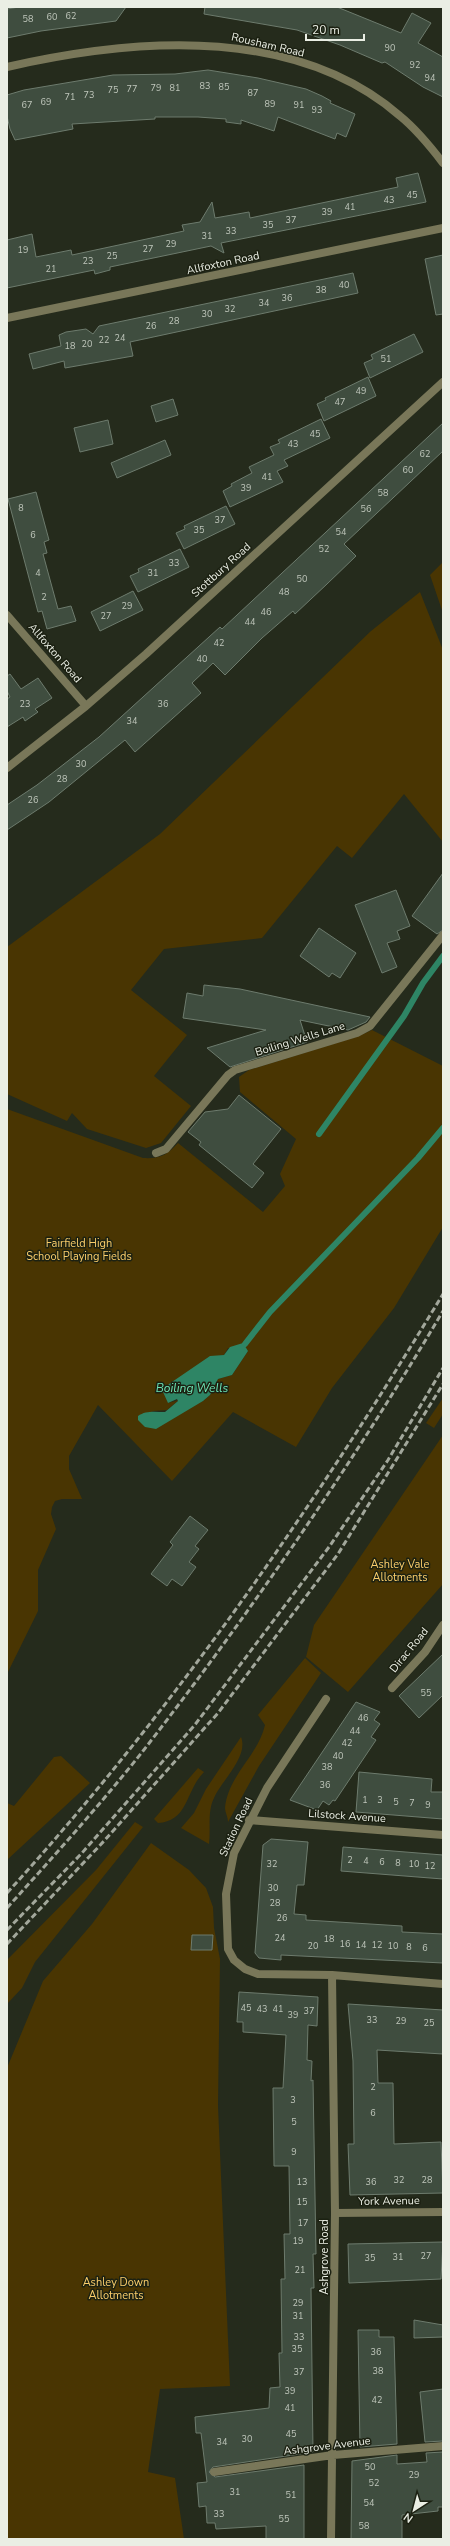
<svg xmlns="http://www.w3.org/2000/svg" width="450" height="2546" viewBox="0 0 450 2546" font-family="'Nunito Sans',sans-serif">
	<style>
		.green { fill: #493502; fill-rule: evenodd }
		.water { fill: #2e8565 }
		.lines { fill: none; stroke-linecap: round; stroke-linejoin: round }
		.stream { stroke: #2e8565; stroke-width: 6 }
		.building { fill: #3f4d3f; stroke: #6d7b6d }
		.street { stroke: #797759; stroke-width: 8 }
		.rail { stroke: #a2a79b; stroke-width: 3; stroke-dasharray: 6 3; stroke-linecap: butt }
		.labels { text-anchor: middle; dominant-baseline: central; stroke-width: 3; stroke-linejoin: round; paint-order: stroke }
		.number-label { font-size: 9px; fill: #bfc6bb }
		.street-label { font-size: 11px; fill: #eaeee4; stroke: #1c2112 }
		.park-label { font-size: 11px; fill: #facd6a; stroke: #1c2112 }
		.water-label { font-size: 12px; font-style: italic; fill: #6de3b5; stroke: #1c2112 }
	</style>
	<rect width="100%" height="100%" fill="#252b1c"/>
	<path class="green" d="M443 562V613L430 575Z
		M420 592 443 650V842L404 794 352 858 337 846 262 938 164 949 131 990 187 1035 154 1076 191 1106 161 1143 146 1148 87 1129 72 1113 67 1121 7 1094V947L160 834 371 631Z
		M372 1030 443 1066V1227L394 1308 332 1388 296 1447 233 1412 172 1481 98 1405 69 1456V1469L82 1499H62L55 1501 52 1507 51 1514 56 1529 38 1570V1611L7 1674V1109L143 1158C160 1159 167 1155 178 1143L263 1212 285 1186 280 1174 296 1139 240 1092 239 1077 249 1070 359 1036ZM228 1348 248 1351 232 1375 218 1379 210 1395 203 1401 145 1427 138 1416 154 1411 167 1410 179 1400 168 1403 207 1358 224 1355Z
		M443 1398V1414L434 1428 426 1423Z
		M443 1435V1584L348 1692 306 1657 314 1625Z
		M305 1658 321 1673 259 1766 228 1822C228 1817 225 1812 225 1808 228 1775 258 1756 265 1725L258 1715Z
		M241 1737C249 1757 221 1781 214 1798 207 1812 211 1829 209 1844L181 1828 194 1813 206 1789Z
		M61 1756 90 1783 7 1860V1803L14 1806 50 1762 54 1757Z
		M198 1768 204 1772C185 1791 189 1821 158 1823L154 1819Z
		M135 1822 143 1827 35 1962 22 1988 7 2004V1960L96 1870Z
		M151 1843 189 1870 206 1888 213 1907 214 1928 220 1959 218 2106 230 2386 160 2389 148 2472 175 2478 184 2539H7V2068L43 1981 92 1924Z"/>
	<path class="water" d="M243 1343 248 1351 232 1375 218 1379 210 1395 203 1401 156 1429 145 1427 138 1420V1416C146 1410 156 1412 165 1412L178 1401 177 1399 168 1403 163 1392 169 1384 210 1356 224 1355 230 1347Z"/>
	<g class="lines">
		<path class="stream" d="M319 1134 404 1016 423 983 443 956
			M245 1344 270 1312 418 1158 443 1128"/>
	</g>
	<path class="building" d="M19 7H126L116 21 41 31 7 38V9Z
		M205 7H337L401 33 412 13 431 23 418 43 443 57V97L423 87 385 62 382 63 340 45 297 30 204 14Z
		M208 70 258 78 306 89 322 96 331 101 330 103 355 114 346 137 337 133 335 139 278 117 274 131 241 120V124L226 122V119L198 117H155V119L72 124 73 129 15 140 10 129 7 116V95L24 90 113 75 175 74Z
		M418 173 426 202 221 243 224 253 211 246 110 267V270L95 274 94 270 7 288V240L32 234 36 257 71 250 72 255 184 231 182 225 200 222 212 202 215 218 249 212 250 218 398 187 396 178Z
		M443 255V314L436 315 425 259Z
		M353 273 358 293 130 342 133 356 65 368 64 361 33 369 29 354 61 346 59 335 66 332 86 329 93 334 99 326Z
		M414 334 423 352 370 378 364 363 373 359 371 355Z
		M368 377 376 396 324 421 317 404 326 400 325 398Z
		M173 399 178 415 156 422 151 406Z
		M321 419 330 438 284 460 288 466 277 471 283 482 230 507 223 491 232 486 231 484 252 473 249 467 274 455 270 447 280 443 278 440Z
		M108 420 113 444 80 452 74 428Z
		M443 423V451L344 544 356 556 327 584 295 614 293 611 262 638 225 675 213 663 192 683 201 693 135 752 125 740 49 802 7 830V805L37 785 99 737 220 627 222 629Z
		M165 440 171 455 117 478 111 463Z
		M36 492 49 540 44 542 47 553 43 554 58 609 71 606 76 621 47 629 42 611 38 612 8 499Z
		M226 506 235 524 184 549 176 533 185 529 184 526Z
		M180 549 189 567 138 592 130 576 139 572 138 569Z
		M133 591 143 610 100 631 91 612Z
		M10 674 21 689 38 678 52 698 35 709 38 712 25 721 23 717 7 727V699L10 697 7 691V676Z
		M443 873V930L437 934 412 916Z
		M396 890 410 926 397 931 400 939 387 943 397 967 382 973 355 905Z
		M319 928 356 953 340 978 332 973 329 977 300 956Z
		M204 985 240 989 370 1017 366 1022 348 1030 300 1020 307 1042 230 1067 207 1048 266 1030 183 1018 187 993 203 996Z
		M239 1095 281 1129 253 1164 264 1173 252 1188 199 1145 201 1142 188 1132 205 1112 228 1109Z
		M190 1516 208 1530 195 1546 199 1549 189 1562 196 1567 182 1586 172 1579 167 1586 151 1574 173 1545 170 1542Z
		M443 1654V1695L419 1718 399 1696Z
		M356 1702 380 1712 374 1720 380 1724 371 1737 376 1740 335 1801 333 1800 329 1805 323 1801 317 1810 290 1800Z
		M359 1772 432 1779 431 1792H443V1819L356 1812Z
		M271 1839 308 1842 304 1885H297L294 1914 306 1915V1920L402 1926V1932L443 1934V1963L281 1955V1960L259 1958 255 1953 263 1845Z
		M343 1847 443 1855V1879L341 1871Z
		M192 1935H213L212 1950H191Z
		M239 1992 318 1997 317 2026 308 2025 307 2060 312 2061 311 2081 313 2080 316 2254H313L314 2288H311L313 2452 213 2467 209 2472 215 2477 304 2465V2539H266V2526L216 2529 215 2523H207L206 2506 199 2507 197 2483 207 2482 201 2433H196L195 2417 269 2408 270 2388 280 2387 279 2353H282L281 2279H285L284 2234H290L289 2166H274L273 2088H283L286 2035 243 2032V2022H237Z
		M348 2004 443 2010V2054L377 2050 378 2083H393L394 2144 441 2142 443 2193 350 2195 348 2144H354L353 2061Z
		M443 2242 441 2279 349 2283 348 2244Z
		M414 2320 443 2325V2337L414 2338Z
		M358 2330H379V2337H394L397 2444 360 2447Z
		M443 2389V2441L425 2442 420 2392Z
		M443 2452V2507H438V2511L402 2515V2539H351L352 2461 397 2455V2464L427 2462 426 2453Z"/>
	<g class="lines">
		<path class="street" d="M7 67C134 38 294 24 400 116 416 129 430 146 443 163
			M7 318 443 228
			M7 615 86 706
			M7 768 86 706 146 654 443 382
			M156 1153 166 1149 228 1075 235 1070 357 1033 370 1026 443 935
			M392 1688 425 1652 443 1625
			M326 1699 267 1788 234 1853 226 1894 228 1949 234 1960 245 1969 258 1974 332 1975 443 1984
			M249 1820 443 1835
			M335 2213 443 2212
			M214 2472 333 2455 443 2446
			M331 2539 335 2213 332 1975"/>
		<path class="rail" d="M7 1893C174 1710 315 1505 443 1294
			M7 1908C53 1857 100 1805 143 1751 252 1611 352 1464 443 1311
			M7 1930 82 1853 194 1726 329 1547 388 1460 443 1368
			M7 1944 104 1841 218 1713 338 1554 443 1384"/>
	</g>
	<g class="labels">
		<g class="number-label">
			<text x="71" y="16">62</text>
			<text x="52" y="17">60</text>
			<text x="28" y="19">58</text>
			<text x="390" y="48">90</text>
			<text x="415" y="65">92</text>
			<text x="430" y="78">94</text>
			<text x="205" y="86">83</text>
			<text x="224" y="87">85</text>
			<text x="156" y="88">79</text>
			<text x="175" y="88">81</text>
			<text x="132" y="89">77</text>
			<text x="113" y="90">75</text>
			<text x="253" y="93">87</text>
			<text x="89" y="95">73</text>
			<text x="70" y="97">71</text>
			<text x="46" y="102">69</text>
			<text x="270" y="104">89</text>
			<text x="27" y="105">67</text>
			<text x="299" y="105">91</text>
			<text x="317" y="110">93</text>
			<text x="412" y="195">45</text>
			<text x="389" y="200">43</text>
			<text x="350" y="207">41</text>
			<text x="327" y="212">39</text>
			<text x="291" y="220">37</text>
			<text x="268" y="225">35</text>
			<text x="231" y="231">33</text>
			<text x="207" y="236">31</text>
			<text x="171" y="244">29</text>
			<text x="148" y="249">27</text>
			<text x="23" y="250">19</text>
			<text x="112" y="256">25</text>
			<text x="88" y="261">23</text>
			<text x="51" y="269">21</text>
			<text x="344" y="285">40</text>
			<text x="321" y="290">38</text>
			<text x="287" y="298">36</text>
			<text x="264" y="303">34</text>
			<text x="230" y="309">32</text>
			<text x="207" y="314">30</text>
			<text x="174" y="321">28</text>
			<text x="151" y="326">26</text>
			<text x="120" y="338">24</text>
			<text x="104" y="340">22</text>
			<text x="87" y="344">20</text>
			<text x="70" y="346">18</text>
			<text x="386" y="359">51</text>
			<text x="361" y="391">49</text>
			<text x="340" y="402">47</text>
			<text x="315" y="434">45</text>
			<text x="293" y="444">43</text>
			<text x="425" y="454">62</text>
			<text x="408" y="470">60</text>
			<text x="267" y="477">41</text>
			<text x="246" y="488">39</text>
			<text x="383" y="493">58</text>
			<text x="21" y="508">8</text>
			<text x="366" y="509">56</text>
			<text x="220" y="520">37</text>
			<text x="199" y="530">35</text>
			<text x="341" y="532">54</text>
			<text x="33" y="535">6</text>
			<text x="324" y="549">52</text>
			<text x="174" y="563">33</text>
			<text x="38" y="573">4</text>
			<text x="153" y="573">31</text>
			<text x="302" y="579">50</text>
			<text x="284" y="592">48</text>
			<text x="44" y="597">2</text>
			<text x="127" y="606">29</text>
			<text x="266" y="612">46</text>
			<text x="106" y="616">27</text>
			<text x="250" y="622">44</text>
			<text x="219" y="643">42</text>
			<text x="202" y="659">40</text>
			<text x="25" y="704">23</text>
			<text x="163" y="704">36</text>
			<text x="132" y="721">34</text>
			<text x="81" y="764">30</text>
			<text x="62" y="779">28</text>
			<text x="33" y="800">26</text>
			<text x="426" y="1693">55</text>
			<text x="363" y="1718">46</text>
			<text x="355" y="1731">44</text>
			<text x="347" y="1743">42</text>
			<text x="338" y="1756">40</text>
			<text x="327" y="1767">38</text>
			<text x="325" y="1785">36</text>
			<text x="365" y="1800">1</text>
			<text x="380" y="1800">3</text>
			<text x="396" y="1802">5</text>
			<text x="412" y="1803">7</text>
			<text x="428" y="1805">9</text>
			<text x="350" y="1860">2</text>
			<text x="366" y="1861">4</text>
			<text x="382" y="1862">6</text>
			<text x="398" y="1863">8</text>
			<text x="272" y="1864">32</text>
			<text x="414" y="1864">10</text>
			<text x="430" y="1866">12</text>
			<text x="273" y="1888">30</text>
			<text x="275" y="1903">28</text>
			<text x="282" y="1918">26</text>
			<text x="280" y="1938">24</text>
			<text x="329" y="1939">18</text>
			<text x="345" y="1944">16</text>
			<text x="361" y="1945">14</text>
			<text x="377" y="1945">12</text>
			<text x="313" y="1946">20</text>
			<text x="393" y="1946">10</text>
			<text x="409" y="1947">8</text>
			<text x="425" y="1948">6</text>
			<text x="246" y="2008">45</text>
			<text x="262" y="2009">43</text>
			<text x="278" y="2009">41</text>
			<text x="309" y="2011">37</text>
			<text x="293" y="2015">39</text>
			<text x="372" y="2020">33</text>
			<text x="401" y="2021">29</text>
			<text x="429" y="2023">25</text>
			<text x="373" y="2087">2</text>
			<text x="293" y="2100">3</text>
			<text x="373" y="2113">6</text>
			<text x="294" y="2122">5</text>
			<text x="294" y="2152">9</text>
			<text x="399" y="2180">32</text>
			<text x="427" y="2180">28</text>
			<text x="302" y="2182">13</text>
			<text x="371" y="2182">36</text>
			<text x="302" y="2202">15</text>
			<text x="303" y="2223">17</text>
			<text x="298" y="2241">19</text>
			<text x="426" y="2256">27</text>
			<text x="398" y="2257">31</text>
			<text x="370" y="2258">35</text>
			<text x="300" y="2270">21</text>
			<text x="298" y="2303">29</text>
			<text x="298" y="2316">31</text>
			<text x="299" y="2337">33</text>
			<text x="297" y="2349">35</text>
			<text x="376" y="2352">36</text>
			<text x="378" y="2371">38</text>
			<text x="299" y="2372">37</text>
			<text x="290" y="2391">39</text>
			<text x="377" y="2400">42</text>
			<text x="290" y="2408">41</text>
			<text x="291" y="2434">45</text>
			<text x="247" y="2439">30</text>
			<text x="222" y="2442">34</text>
			<text x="370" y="2467">50</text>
			<text x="414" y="2475">29</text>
			<text x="374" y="2483">52</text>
			<text x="235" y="2492">31</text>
			<text x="291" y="2495">51</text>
			<text x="369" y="2503">54</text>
			<text x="219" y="2514">33</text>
			<text x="284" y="2519">55</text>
			<text x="364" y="2526">58</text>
		</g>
		<g class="street-label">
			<text transform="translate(268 45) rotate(13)">Rousham Road</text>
			<text transform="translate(223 263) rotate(-12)">Allfoxton Road</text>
			<text transform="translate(221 570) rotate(-42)">Stottbury Road</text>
			<text transform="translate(55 653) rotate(49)">Allfoxton Road</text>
			<text transform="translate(300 1039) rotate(-17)">Boiling Wells Lane</text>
			<text transform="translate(409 1650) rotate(-51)">Dirac Road</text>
			<text transform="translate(347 1816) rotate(4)">Lilstock Avenue</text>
			<text transform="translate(236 1827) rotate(-65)">Station Road</text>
			<text transform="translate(389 2201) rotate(-1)">York Avenue</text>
			<text transform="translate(324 2257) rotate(-90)">Ashgrove Road</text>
			<text transform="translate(327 2446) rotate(-7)">Ashgrove Avenue</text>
		</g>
		<g class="park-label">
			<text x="79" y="1243">Fairfield High<tspan x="79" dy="13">School Playing Fields</tspan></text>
			<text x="400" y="1564">Ashley Vale<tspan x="400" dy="13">Allotments</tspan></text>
			<text x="116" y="2282">Ashley Down<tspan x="116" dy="13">Allotments</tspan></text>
		</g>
		<g class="water-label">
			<text x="192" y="1388">Boiling Wells</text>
		</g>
	</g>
	<rect width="450" height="2546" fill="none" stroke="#eaeee4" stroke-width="16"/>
	<g transform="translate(414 2510) rotate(216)" stroke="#1c2112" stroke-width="3" paint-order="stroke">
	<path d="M0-3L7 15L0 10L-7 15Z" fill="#eaeee4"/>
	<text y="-6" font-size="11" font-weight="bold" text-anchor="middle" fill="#eaeee4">N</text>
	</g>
	<path d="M306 34v6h58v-6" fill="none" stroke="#eaeee4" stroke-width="2"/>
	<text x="312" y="34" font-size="12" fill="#eaeee4" stroke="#1c2112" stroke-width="3" paint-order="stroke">20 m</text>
</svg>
